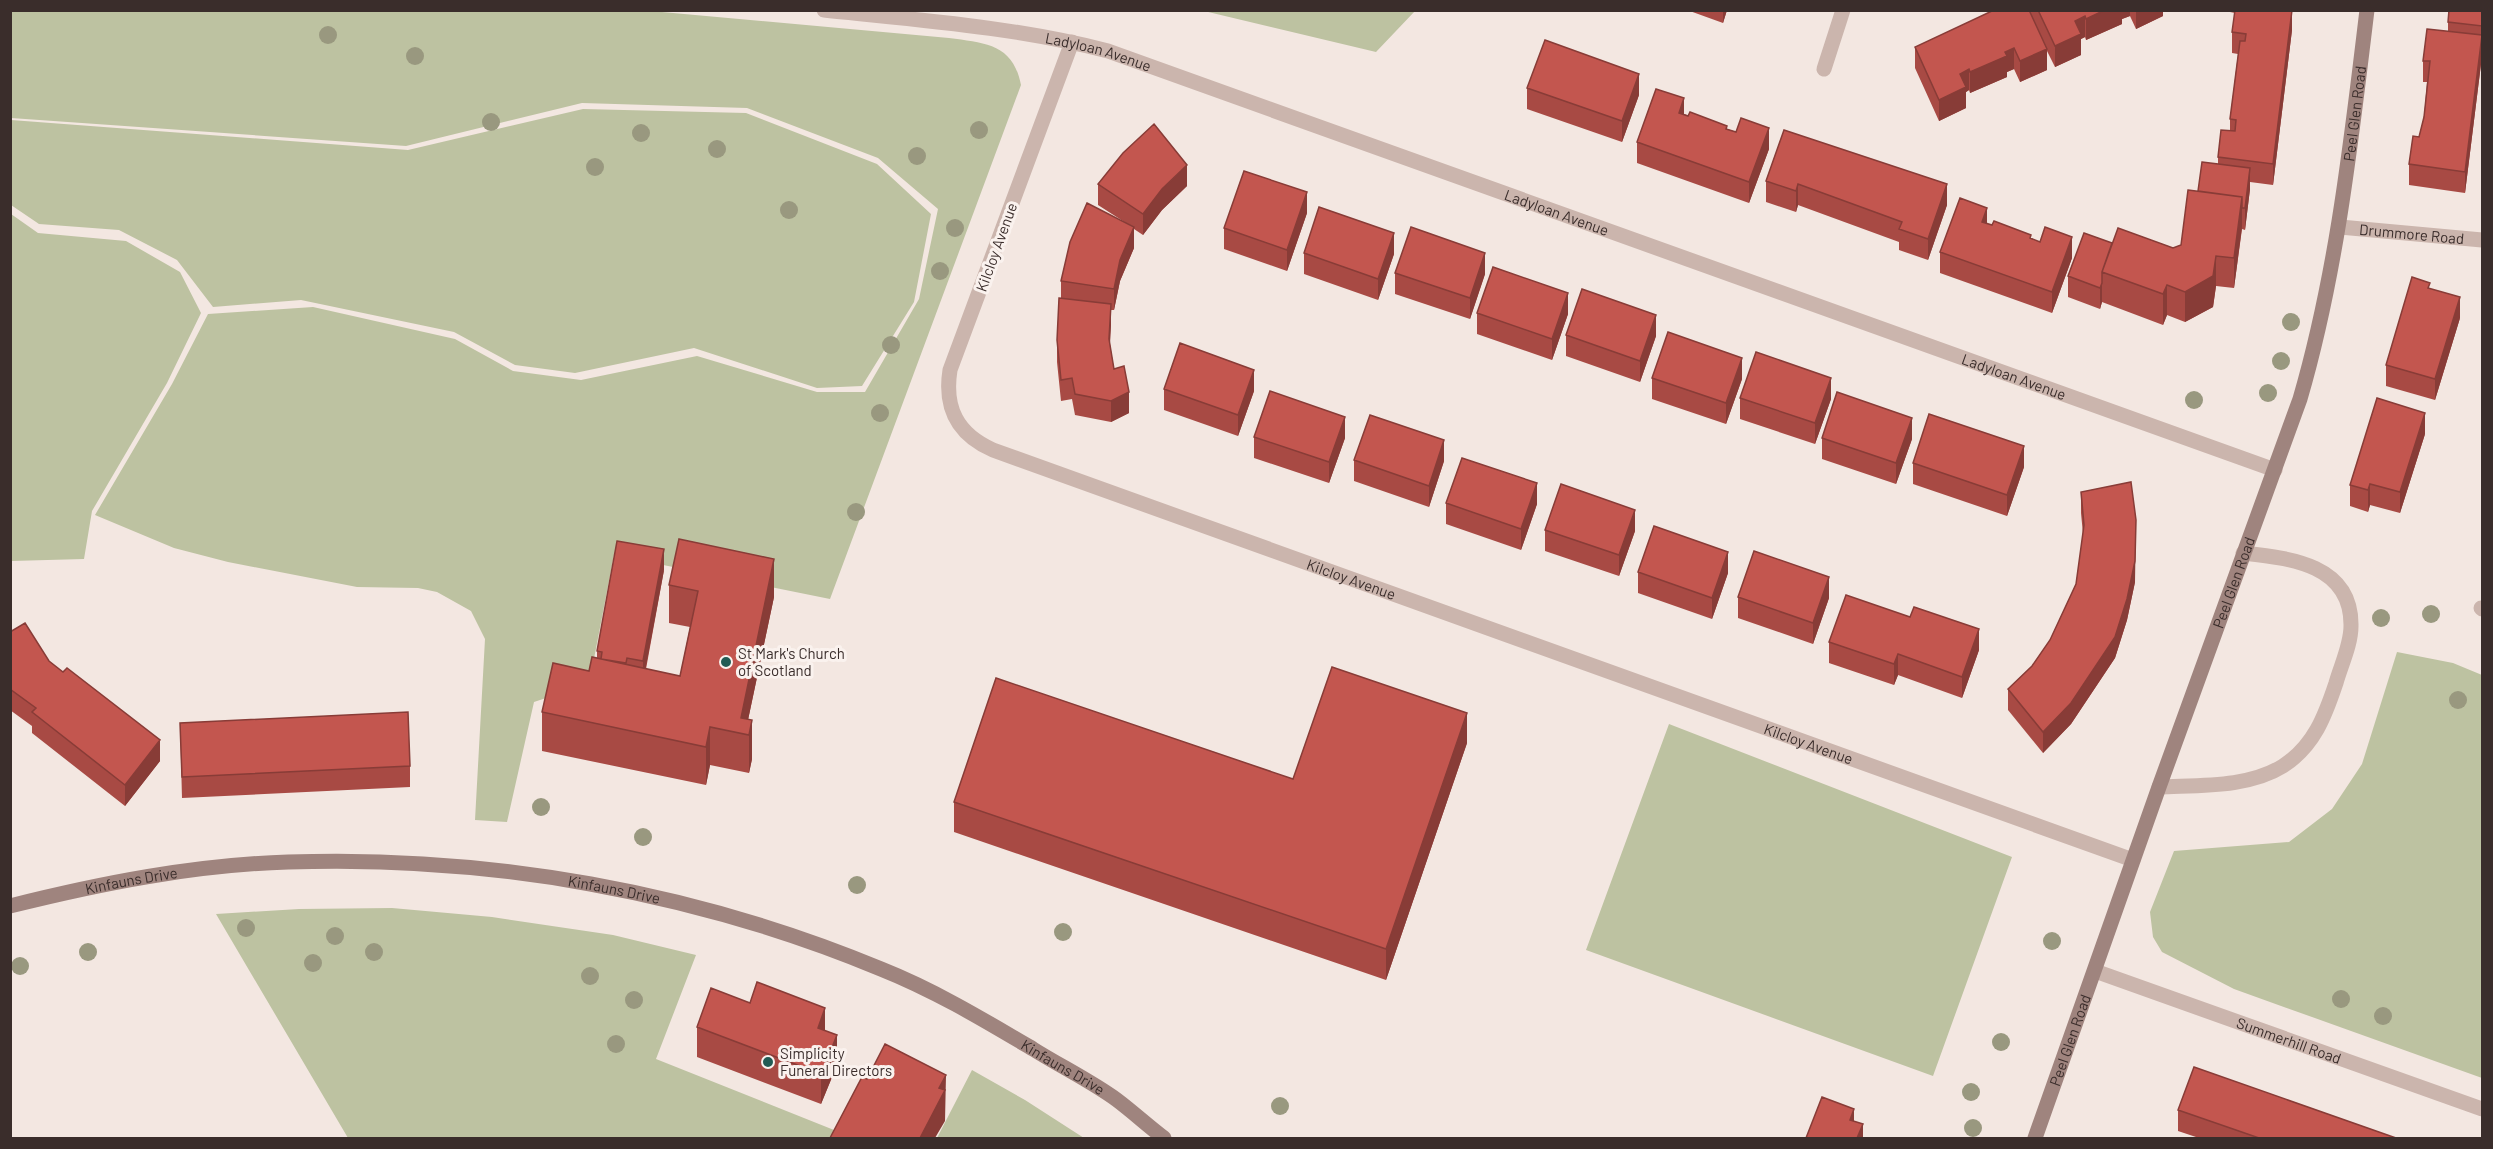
<svg xmlns="http://www.w3.org/2000/svg" width="2493" height="1149" viewBox="0 0 2493 1149" font-family="Barlow,sans-serif">
	<style>
		.green { fill: #bdc2a1 }
		.lines { fill: none; stroke-linecap: round; stroke-linejoin: round }
		.street { stroke: #cbb5ad; stroke-width: 15 }
		.secondary { stroke: #9f847e; stroke-width: 15 }
		.tree { fill: #99987f }
		.wall { fill: #a84a44 }
		.shaded-wall { fill: #883c37 }
		.building { fill: #c3564f; stroke: #883c37; stroke-width: 1.5 }
		.poi-dot { fill: #215b54; stroke: #faf2ee; stroke-width: 2 }
		.labels { text-anchor: middle; dominant-baseline: central; stroke-width: 6; stroke-linejoin: round; paint-order: stroke }
		.street-label { font-size: 15px; fill: #3a2d2b; stroke: #faf2ee }
		.poi-label { font-size: 15px; fill: #3a2d2b; stroke: #faf2ee; text-anchor: start }
	</style>
	<rect width="100%" height="100%" fill="#f3e7e1"/>
	<path class="green" d="M10 11H651L949 38C986 43 1013 44 1021 85L830 599 614 555 587 695 546 698 534 702 507 822 475 820 485 639 471 611 437 592 418 588 357 587 228 562 174 548 95 515 172 384 208 314 313 307 455 339 513 371 581 380 697 356 817 392H865L919 299 938 209 878 158 747 108 582 103 406 146 11 118Z
		M1204 11 1415 10V11L1376 52Z
		M583 109 746 113 877 164 931 214 914 302 862 386 817 388 694 348 575 373 515 365 454 332 301 300 213 307 177 260 119 230 39 224 11 205V120L408 150Z
		M11 214 38 233 126 241 180 272 201 313 167 383 92 511 84 559 11 561Z
		M2397 652 2453 663 2482 675V1078L2234 989 2162 952 2153 937 2150 912 2174 851 2289 842 2332 809 2362 764Z
		M1669 724 2012 857 1933 1076 1586 950Z
		M392 908 492 917 613 935 696 955 656 1059 839 1132 835 1138H348L216 914 299 909Z
		M972 1070 1025 1100 1084 1138H937Z"/>
	<g class="lines">
		<g class="street">
			<path id="s1" d="M824 10C918 20 1016 27 1108 51L2275 470"/>
			<path id="s2" d="M1072 42 950 370C944 408 957 434 993 450L2133 860"/>
			<path d="M1824 69 1843 10"/>
			<path id="s3" d="M2340 227 2482 240"/>
			<path d="M2481 608 2482 609"/>
			<path d="M2159 787C2199 785 2248 788 2283 766 2314 746 2325 716 2336 683 2341 665 2351 645 2351 626 2352 564 2289 558 2243 553"/>
			<path id="s4" d="M2095 971 2482 1109"/>
		</g>
		<g class="secondary">
			<path id="s5" d="M10 906C102 883 194 865 288 862 489 855 696 892 881 969 934 990 984 1020 1033 1049 1060 1066 1091 1081 1117 1100 1133 1112 1148 1126 1164 1138"/>
			<path id="s6" d="M2035 1138 2159 787 2300 399C2337 272 2351 142 2367 10"/>
		</g>
	</g>
	<g class="tree">
		<circle cx="328" cy="35" r="9"/>
		<circle cx="415" cy="56" r="9"/>
		<circle cx="491" cy="122" r="9"/>
		<circle cx="979" cy="130" r="9"/>
		<circle cx="641" cy="133" r="9"/>
		<circle cx="717" cy="149" r="9"/>
		<circle cx="917" cy="156" r="9"/>
		<circle cx="595" cy="167" r="9"/>
		<circle cx="789" cy="210" r="9"/>
		<circle cx="955" cy="228" r="9"/>
		<circle cx="940" cy="271" r="9"/>
		<circle cx="2291" cy="322" r="9"/>
		<circle cx="891" cy="345" r="9"/>
		<circle cx="2281" cy="361" r="9"/>
		<circle cx="2268" cy="393" r="9"/>
		<circle cx="2194" cy="400" r="9"/>
		<circle cx="880" cy="413" r="9"/>
		<circle cx="856" cy="512" r="9"/>
		<circle cx="2431" cy="614" r="9"/>
		<circle cx="2381" cy="618" r="9"/>
		<circle cx="2458" cy="700" r="9"/>
		<circle cx="541" cy="807" r="9"/>
		<circle cx="643" cy="837" r="9"/>
		<circle cx="857" cy="885" r="9"/>
		<circle cx="246" cy="928" r="9"/>
		<circle cx="1063" cy="932" r="9"/>
		<circle cx="335" cy="936" r="9"/>
		<circle cx="2052" cy="941" r="9"/>
		<circle cx="88" cy="952" r="9"/>
		<circle cx="374" cy="952" r="9"/>
		<circle cx="313" cy="963" r="9"/>
		<circle cx="20" cy="966" r="9"/>
		<circle cx="590" cy="976" r="9"/>
		<circle cx="2341" cy="999" r="9"/>
		<circle cx="634" cy="1000" r="9"/>
		<circle cx="2383" cy="1016" r="9"/>
		<circle cx="2001" cy="1042" r="9"/>
		<circle cx="616" cy="1044" r="9"/>
		<circle cx="1971" cy="1092" r="9"/>
		<circle cx="1280" cy="1106" r="9"/>
		<circle cx="1973" cy="1128" r="9"/>
	</g>
	<path class="wall" d="M1687 10H1727L1723 23Z
		M2030 10H2163V16L2136 29 2130 16 2122 19V24L2086 40 2085 37 2081 39V55L2055 67 2047 51V70L2020 82 2014 69 2007 72V77L1970 93 1969 90 1966 92V108L1939 121 1915 68V47L2030 13Z
		M2230 10H2292V30L2273 185 2250 182V189L2245 230 2242 229 2234 288 2216 286 2213 307 2185 322 2167 315 2163 325 2102 302 2100 309 2068 297V276L2112 243 2173 248 2181 245 2198 191 2218 164V157L2230 131V119L2238 54 2232 53V32L2235 13 2230 12Z
		M2482 10V56L2465 193 2409 185V164L2419 137 2424 117 2427 82H2423V61L2448 31V22Z
		M1527 88 1639 95 1622 142 1527 109Z
		M1684 114 1736 132 1769 149 1749 203 1637 163V142Z
		M1784 130 1947 205 1928 260 1899 250V242L1798 205 1796 212 1766 202V181Z
		M1098 184 1187 186 1162 210 1143 235 1134 229V248L1120 281 1114 310H1111L1110 344 1114 369 1129 413 1111 422 1075 415 1072 399 1061 401 1057 362V340L1061 298V281L1126 223 1098 205Z
		M1307 213 1287 271 1224 249V228Z
		M1987 224 2031 238 2072 258 2052 313 1940 273V252Z
		M1304 253 1394 254 1378 300 1304 274Z
		M1395 273 1485 274 1470 319 1395 294Z
		M1477 313 1568 314 1552 360 1477 334Z
		M2460 318 2435 400 2386 386V365Z
		M1566 335 1656 336 1640 382 1566 356Z
		M1652 378 1742 379 1726 424 1652 399Z
		M1164 389 1254 391 1238 436 1164 410Z
		M1740 398 1831 399 1815 444 1740 419Z
		M2425 434 2400 513 2370 505 2368 512 2350 506V485Z
		M1254 437 1345 438 1329 483 1254 458Z
		M1822 438 1912 439 1896 484 1822 459Z
		M1354 460 1444 461 1429 507 1354 481Z
		M1913 463 2024 467 2007 516 1913 484Z
		M2081 492 2135 582 2127 620 2115 658 2071 724 2043 753 2008 710V689L2032 666 2050 640 2076 584 2083 534 2081 513Z
		M1446 503 1537 504 1521 550 1446 524Z
		M1545 530 1635 531 1619 576 1545 551Z
		M664 570 646 669 680 676 690 627 669 623V585L774 597 748 720 752 759 749 773 710 765 706 785 542 751V712L589 671 597 658V651Z
		M1638 572 1728 573 1712 619 1638 593Z
		M1738 597 1829 598 1813 644 1738 618Z
		M10 632 49 661 160 761 125 806 32 733V726L10 710Z
		M1829 642 1979 650 1962 698 1898 675 1894 685 1829 663Z
		M180 723 410 766V787L182 798Z
		M1467 743 1386 980 954 832V802L1293 779Z
		M750 1003 825 1031 837 1065 821 1104 697 1057V1027Z
		M2178 1110 2396 1138H2199L2178 1131Z"/>
	<path class="shaded-wall" d="M1723 10H1727L1723 23Z
		M2105 10H2130V16L2122 19V24L2086 40V19Z
		M2136 10H2163V16L2136 29Z
		M2292 10V30L2273 185V164Z
		M2085 16V37L2081 39V55L2055 67V46L2075 21Z
		M2482 35V56L2465 193V172Z
		M2014 48V69L2007 72V77L1970 93V72L2005 52Z
		M2047 49V70L2020 82V61Z
		M1969 69V90L1966 92V108L1939 121V100L1960 74Z
		M1639 74V95L1622 142V121Z
		M1684 98V119L1679 113Z
		M1769 128V149L1749 203V182Z
		M1187 165V186L1162 210 1143 235V214L1162 189Z
		M2250 168V189L2245 230V208Z
		M1798 184V205L1796 212V191Z
		M1947 184V205L1928 260V239Z
		M1307 192V213L1287 271V250Z
		M2242 197V227L2234 288V258Z
		M1987 208V229L1982 222Z
		M1134 227V248L1120 281 1114 310V289L1120 260Z
		M1394 233V254L1378 300V279Z
		M2072 237V258L2052 313V292Z
		M1485 253V274L1470 319V298Z
		M2216 256V286L2213 307 2185 322V292Z
		M2102 283V302L2100 309V288Z
		M2167 285V315L2163 325V294Z
		M1568 293V314L1552 360V339Z
		M2460 297V318L2435 400V379Z
		M1111 304V325L1109 360V339Z
		M1656 315V336L1640 382V361Z
		M1742 358V379L1726 424V403Z
		M1254 370V391L1238 436V415Z
		M1831 378V399L1815 444V423Z
		M1129 392V413L1111 422V401Z
		M2425 413V434L2400 513V492Z
		M1345 417V438L1329 483V462Z
		M1912 418V439L1896 484V463Z
		M1444 440V461L1429 507V486Z
		M2024 446V467L2007 516V495Z
		M1537 483V504L1521 550V529Z
		M2370 484V505L2368 512V490Z
		M1635 510V531L1619 576V555Z
		M2136 520 2135 582 2127 620 2115 658 2071 724 2043 753V732Z
		M664 549V570L643 682V661Z
		M1728 552V573L1712 619V598Z
		M774 559V597L745 734 741 718Z
		M1829 577V598L1813 644V623Z
		M1979 629V650L1962 698V677Z
		M1898 654V675L1894 685V664Z
		M1467 713V743L1386 980V949Z
		M752 720V759L749 773V735Z
		M710 727V765L706 785V747Z
		M160 740V761L125 806V785Z
		M825 1008V1038L818 1028Z
		M837 1035V1065L821 1104V1074Z
		M946 1075 945 1121 935 1138H920L939 1088Z
		M1854 1109V1130L1850 1120Z
		M1863 1124V1138H1857Z"/>
	<path class="building" d="M1994 10H2029L2047 49 2020 61 2014 48 2005 52 2007 56 1970 72 1969 69 1960 74 1966 87 1939 100 1915 47Z
		M2038 10H2105L2086 19 2085 16 2075 21 2081 34 2055 46Z
		M2235 10H2292L2273 164 2218 157 2221 130 2235 131 2236 120 2230 119 2240 41H2245L2246 34 2232 32Z
		M2449 10H2482V26L2448 22Z
		M2427 29 2482 35 2465 172 2409 164 2413 136 2419 137 2424 117 2430 61H2423Z
		M1545 40 1639 74 1622 121 1527 88Z
		M1656 89 1684 98 1679 113 1688 116 1690 112 1727 126 1726 129 1736 132 1741 118 1769 128 1749 182 1637 142Z
		M1154 124 1187 165 1162 189 1143 214 1098 184 1123 153Z
		M1784 130 1947 184 1928 239 1899 229 1902 222 1798 184 1796 191 1766 181Z
		M2202 162 2250 168 2245 208H2242V197L2198 191Z
		M1244 171 1307 192 1287 250 1224 228Z
		M2188 190 2242 197 2234 258 2216 256 2213 276 2185 292 2167 285 2163 294 2102 272 2118 228 2173 248 2181 245Z
		M1960 198 1987 208 1982 222 1992 225 1994 221 2031 235 2030 238 2040 242 2045 227 2072 237 2052 292 1940 252Z
		M1087 203 1134 227 1120 260 1114 289 1061 281 1070 242Z
		M1319 207 1394 233 1378 279 1304 253Z
		M1411 227 1485 253 1470 298 1395 273Z
		M2084 233 2112 243 2102 272V283L2100 288 2068 276Z
		M1493 267 1568 293 1552 339 1477 313Z
		M2412 277 2430 283 2428 288 2460 297 2435 379 2386 365Z
		M1582 289 1656 315 1640 361 1566 335Z
		M1059 298 1111 304 1109 339 1114 369 1124 366 1129 392 1111 401 1075 394 1072 378 1061 380 1057 340Z
		M1668 332 1742 358 1726 403 1652 378Z
		M1180 343 1254 370 1238 415 1164 389Z
		M1756 352 1831 378 1815 423 1740 398Z
		M1270 391 1345 417 1329 462 1254 437Z
		M1837 392 1912 418 1896 463 1822 438Z
		M2377 398 2425 413 2400 492 2370 484 2368 490 2350 485Z
		M1929 414 2024 446 2007 495 1913 463Z
		M1370 415 1444 440 1429 486 1354 460Z
		M1462 458 1537 483 1521 529 1446 503Z
		M2131 482 2136 520 2135 561 2127 599 2115 637 2071 703 2043 732 2008 689 2032 666 2050 640 2076 584 2084 525 2081 492Z
		M1561 484 1635 510 1619 555 1545 530Z
		M1654 526 1728 552 1712 598 1638 572Z
		M679 539 774 559 741 718 752 720 749 735 710 727 706 747 542 712 553 663 589 671 592 657 680 676 698 591 669 585Z
		M617 541 664 549 643 661 627 658 626 663 601 659 602 652 597 651Z
		M1754 551 1829 577 1813 623 1738 597Z
		M1846 595 1910 617 1914 607 1979 629 1962 677 1898 654 1894 664 1829 642Z
		M25 623 49 661 63 672 67 668 160 740 125 785 32 712 36 708 10 689V632Z
		M1332 667 1467 713 1386 949 954 802 996 678 1293 779Z
		M408 712 410 766 182 777 180 723Z
		M757 982 825 1008 818 1028 837 1035 821 1074 697 1027 711 988 750 1003Z
		M885 1044 946 1075 939 1088 945 1090 920 1138H830L862 1077 867 1079Z
		M2194 1067 2396 1138H2259L2178 1110Z
		M1822 1097 1854 1109 1850 1120 1863 1124 1857 1138H1806Z"/>
	<g class="poi-dot">
		<circle cx="726" cy="662" r="6"/>
		<circle cx="768" cy="1062" r="6"/>
	</g>
	<g class="labels">
		<g class="street-label">
			<text stroke="none"><textPath href="#s1" startOffset="278">Ladyloan Avenue</textPath></text>
			<text stroke="none"><textPath href="#s6" startOffset="1076">Peel Glen Road</textPath></text>
			<text stroke="none"><textPath href="#s1" startOffset="764">Ladyloan Avenue</textPath></text>
			<text stroke="none"><textPath href="#s3" startOffset="72">Drummore Road</textPath></text>
			<text transform="translate(996 247) rotate(-70)">Kilcloy Avenue</text>
			<text stroke="none"><textPath href="#s1" startOffset="1250">Ladyloan Avenue</textPath></text>
			<text stroke="none"><textPath href="#s2" startOffset="830">Kilcloy Avenue</textPath></text>
			<text stroke="none"><textPath href="#s6" startOffset="590">Peel Glen Road</textPath></text>
			<text stroke="none"><textPath href="#s2" startOffset="1316">Kilcloy Avenue</textPath></text>
			<text stroke="none"><textPath href="#s5" startOffset="124">Kinfauns Drive</textPath></text>
			<text stroke="none"><textPath href="#s5" startOffset="610">Kinfauns Drive</textPath></text>
			<text stroke="none"><textPath href="#s4" startOffset="206">Summerhill Road</textPath></text>
			<text stroke="none"><textPath href="#s6" startOffset="104">Peel Glen Road</textPath></text>
			<text stroke="none"><textPath href="#s5" startOffset="1096">Kinfauns Drive</textPath></text>
		</g>
		<g class="poi-label">
			<text x="738" y="653">St Mark's Church<tspan x="738" dy="17">of Scotland</tspan></text>
			<text x="780" y="1053">Simplicity<tspan x="780" dy="17">Funeral Directors</tspan></text>
		</g>
	</g>
	<rect width="2493" height="1149" fill="none" stroke="#3a2d2b" stroke-width="24"/>
</svg>
